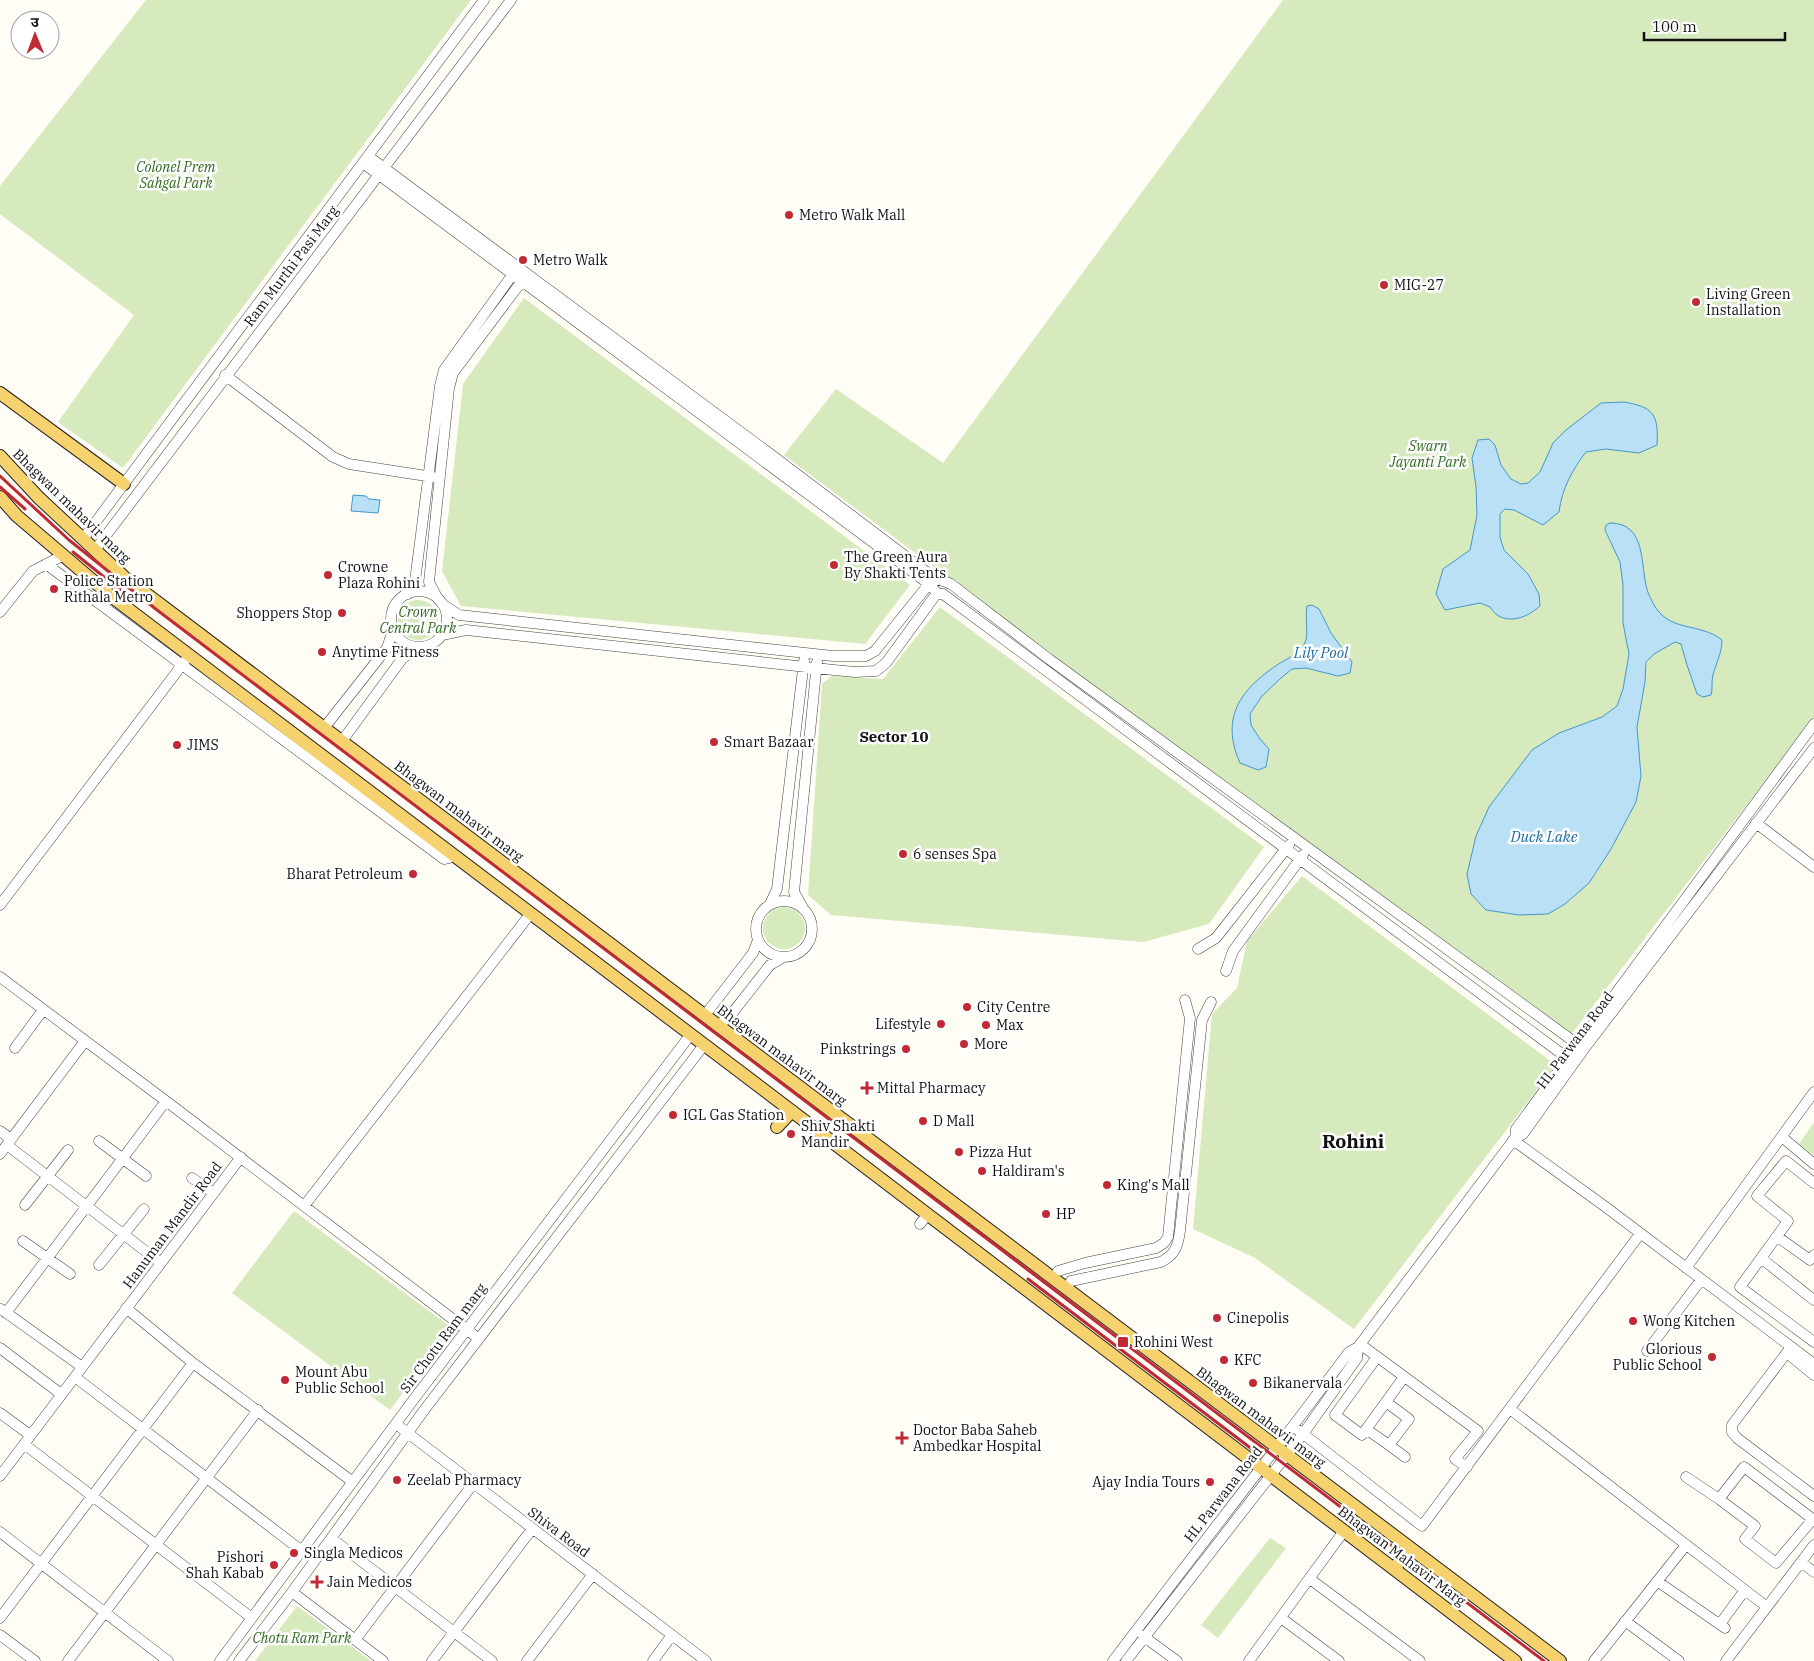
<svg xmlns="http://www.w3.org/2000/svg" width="1814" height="1661" viewBox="0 0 1814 1661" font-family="'IBM Plex Serif','Noto Sans Devanagari',serif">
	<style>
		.green { fill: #d6eabe }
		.water { fill: #bae0f5; stroke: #4397cb }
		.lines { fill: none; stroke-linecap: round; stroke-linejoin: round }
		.minor-casing { stroke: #444; stroke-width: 11 }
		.major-casing { stroke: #222; stroke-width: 14 }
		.minor { stroke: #fff; stroke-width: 10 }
		.major { stroke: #f5d26e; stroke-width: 12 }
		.rail { stroke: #c02a34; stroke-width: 3 }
		.poi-dot { fill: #c02a34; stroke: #fff; stroke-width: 2 }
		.labels { text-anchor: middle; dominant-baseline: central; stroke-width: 5; stroke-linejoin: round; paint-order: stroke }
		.park-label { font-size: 14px; font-style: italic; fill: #316921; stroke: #fff }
		.poi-label { font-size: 14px; fill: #111; stroke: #fff; text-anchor: start }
		.street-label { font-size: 14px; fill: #111; stroke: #fff }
		.water-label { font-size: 15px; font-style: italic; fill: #1b6aa2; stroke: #fff }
		.neighbourhood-label { font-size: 15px; font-weight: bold; fill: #111; stroke: #fff }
		.district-label { font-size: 19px; font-weight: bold; fill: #111; stroke: #fff }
	</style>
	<rect width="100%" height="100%" fill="#fffdf5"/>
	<path class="green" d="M146 0H471L123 468 58 422 134 315 0 214V186Z
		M1283 0H1814V717L1567 1040 784 455 836 389 943 463Z
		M524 298 910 585 865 644 461 606 442 571 463 384Z
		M398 620a20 20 0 1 1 40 0a20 20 0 1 1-40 0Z
		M940 607 1264 847 1209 924 1143 942 831 915 808 895 822 684 832 676 883 679Z
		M1302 876 1556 1065 1354 1329 1255 1258 1193 1229 1212 1014 1237 988 1247 941Z
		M763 928a21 21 0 1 1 42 0a21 21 0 1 1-42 0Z
		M1814 1122V1155L1799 1144Z
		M294 1211 452 1328 390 1410 232 1293Z
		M1270 1538 1286 1548 1218 1638 1201 1625Z
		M297 1606 371 1661H255Z"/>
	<path class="water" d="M1624 402C1653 407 1659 414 1657 445L1639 453 1606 449 1586 452C1572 470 1562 489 1559 512L1543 525 1514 510 1505 509 1500 514V537L1504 550 1528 574 1539 594 1540 606C1526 619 1502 627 1490 607L1480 603 1445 610 1436 594 1443 569 1470 550 1477 515 1476 487 1472 458 1478 440 1489 439 1495 445 1501 465 1511 479 1521 484 1528 483 1540 472 1553 443 1566 430 1601 403Z
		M353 495 366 496 369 499 380 500 378 513 351 511Z
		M1610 523C1647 523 1640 565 1647 589 1648 594 1651 599 1653 603 1668 633 1700 622 1722 640 1722 653 1716 663 1713 675 1711 682 1713 689 1711 695L1703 697 1697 694 1687 665 1681 644 1675 642 1654 654 1646 662 1645 682 1637 727 1641 776 1636 802 1611 849 1589 883 1565 904 1548 914 1519 915 1486 910 1471 894 1467 874 1476 836 1489 807 1532 750 1559 733 1602 717 1617 706 1623 689 1629 654 1623 623V585L1620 562 1605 530 1606 525Z
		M1312 605 1319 609 1331 633 1352 662 1350 673 1338 676 1306 668 1292 669 1281 678 1262 696 1250 714 1251 725 1260 739 1269 749 1266 767 1258 770 1240 763C1220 718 1240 690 1277 665 1286 659 1302 653 1306 640 1308 632 1305 617 1307 606Z"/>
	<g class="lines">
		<g class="minor-casing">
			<path id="minor" d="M368 156 769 453 933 577 951 584 1049 659 1584 1049
				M363 163 929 584 937 593 943 594 1574 1063
				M225 375 333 457 349 464 433 477
				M83 539 484 0
				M95 550 511 0
				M46 564 444 859 449 858 452 854
				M391 619a28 28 0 1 1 56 0a28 28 0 1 1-56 0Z
				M408 594 415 581 440 386 444 370 513 274
				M438 599 429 582 449 388 453 373 522 281
				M442 604 459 615 833 656H866L875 651 929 584 934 582
				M0 612 33 571 64 555
				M442 635 466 630 834 670 855 672 876 671 886 663 937 593
				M324 728 387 648 393 630
				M342 741 402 659 417 647
				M1756 823 1814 867
				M756 929a28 28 0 1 1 56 0a28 28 0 1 1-56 0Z
				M770 904 777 889 804 661
				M0 905 185 661
				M803 908 794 892 817 662
				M1198 949 1216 938 1289 845
				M1226 971 1233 951 1303 855
				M0 977 166 1101 479 1339
				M705 1015 753 953 758 940
				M718 1026 730 1016 770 965 784 957
				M15 1048 43 1010
				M0 1131 11 1139
				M1782 1137 1814 1164
				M1515 1138 1516 1129 1814 724
				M1513 1140 1603 1205 1814 1364
				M99 1141 146 1176
				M7 1145 161 1263
				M0 1154 85 1041
				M192 1178 214 1193
				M1814 1183 1786 1161 1757 1196 1788 1221 1740 1287 1814 1342
				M25 1205 68 1150
				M304 1206 531 913
				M920 1224 928 1214
				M1778 1237 1810 1260 1814 1255
				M23 1241 70 1274
				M1762 1259 1814 1300
				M99 1265 144 1209
				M1686 1268 1814 1092
				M1058 1271 1085 1263 1156 1248 1164 1243 1168 1237 1190 1018 1185 1000
				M1071 1281 1161 1262C1175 1255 1178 1246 1180 1231L1202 1020 1211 1002
				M126 1308 193 1363 353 1482
				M1 1309 82 1367
				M6 1313 166 1101
				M1360 1344 1478 1431 1455 1459 1467 1467
				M1791 1347 1732 1425V1432L1737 1438 1814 1496
				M0 1348 61 1394
				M1647 1351 1701 1280
				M1787 1353 1814 1375
				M1377 1357 1335 1415 1362 1435 1404 1377
				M75 1377 302 1551
				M1386 1402 1409 1419 1389 1445 1405 1457
				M1510 1409 1767 1607
				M0 1413 30 1435
				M396 1424 706 1661
				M1293 1426 1422 1526 1640 1234
				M1366 1429 1389 1445
				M24 1444 252 1618
				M0 1476 241 1157
				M1686 1477 1719 1499
				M1813 1519 1776 1563 1745 1539 1755 1526 1719 1499 1744 1467 1814 1520
				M0 1532 168 1661
				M331 1538 492 1661
				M1801 1562 1814 1572
				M1310 1579 1420 1661
				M1657 1581 1725 1628
				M292 1592 383 1661
				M0 1618 193 1363
				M1281 1618 1339 1661
				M1625 1621 1679 1661
				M1720 1624 1745 1590
				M0 1635 35 1661
				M1143 1636 1177 1661
				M355 1640 473 1484
				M68 1661 258 1410
				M220 1661 414 1399 691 1034
				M239 1661 292 1592 425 1409 704 1045
				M432 1661 532 1529
				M527 1661 593 1574
				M653 1661 672 1635
				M1113 1661C1191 1558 1271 1456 1349 1352L1358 1347 1515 1138 1523 1134 1584 1049 1814 748
				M1126 1661 1303 1434 1357 1358 1358 1347
				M1249 1661 1344 1531
				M1594 1661 1686 1545
				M1726 1661 1814 1545"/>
		</g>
		<g class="major-casing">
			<path id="major" d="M0 393 124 484
				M0 456 39 498 124 577 1560 1661
				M0 497 17 516 111 596 735 1068 1515 1661
				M777 1127 792 1111
				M1394 1569 1410 1548"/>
		</g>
		<use href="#minor" class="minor"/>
		<use href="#major" class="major"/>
		<path class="rail" d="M0 476 69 540 157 610 1544 1661
			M0 487 25 509
			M73 552 134 601
			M1028 1279 1261 1456"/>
	</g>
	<g class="poi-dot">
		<circle cx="789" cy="215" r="5"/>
		<circle cx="523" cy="260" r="5"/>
		<circle cx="1384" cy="285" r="5"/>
		<circle cx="1696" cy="302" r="5"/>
		<circle cx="834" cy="565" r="5"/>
		<circle cx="328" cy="575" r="5"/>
		<circle cx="54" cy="589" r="5"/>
		<circle cx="342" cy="613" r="5"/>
		<circle cx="322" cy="652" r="5"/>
		<circle cx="714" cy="742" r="5"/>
		<circle cx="177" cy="745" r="5"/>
		<circle cx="903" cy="854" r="5"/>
		<circle cx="413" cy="874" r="5"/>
		<circle cx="967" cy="1007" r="5"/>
		<circle cx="941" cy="1024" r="5"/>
		<circle cx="986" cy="1025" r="5"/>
		<circle cx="964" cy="1044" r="5"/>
		<circle cx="906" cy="1049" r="5"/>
		<path d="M864.5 1080.5h5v5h5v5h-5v5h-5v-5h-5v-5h5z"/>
		<circle cx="673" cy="1115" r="5"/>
		<circle cx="923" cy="1121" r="5"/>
		<circle cx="791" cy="1134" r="5"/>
		<circle cx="959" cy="1152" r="5"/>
		<circle cx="982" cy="1171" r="5"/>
		<circle cx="1107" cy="1185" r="5"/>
		<circle cx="1046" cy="1214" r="5"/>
		<circle cx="1217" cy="1318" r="5"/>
		<circle cx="1633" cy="1321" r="5"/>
		<rect x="1117" y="1336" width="12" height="12" rx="2.5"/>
		<circle cx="1712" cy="1357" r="5"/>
		<circle cx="1224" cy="1360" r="5"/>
		<circle cx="285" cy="1380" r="5"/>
		<circle cx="1253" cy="1383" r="5"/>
		<path d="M899.5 1430.5h5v5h5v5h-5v5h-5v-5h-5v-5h5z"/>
		<circle cx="397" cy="1480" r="5"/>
		<circle cx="1210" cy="1482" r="5"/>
		<circle cx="294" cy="1553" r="5"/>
		<circle cx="274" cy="1565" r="5"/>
		<path d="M314.5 1574.5h5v5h5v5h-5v5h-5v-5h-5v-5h5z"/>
	</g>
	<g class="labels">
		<g class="park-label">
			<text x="176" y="167">Colonel Prem<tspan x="176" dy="16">Sahgal Park</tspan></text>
			<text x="1428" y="446">Swarn<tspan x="1428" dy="16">Jayanti Park</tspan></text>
			<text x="418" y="612">Crown<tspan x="418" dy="16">Central Park</tspan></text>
			<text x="302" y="1638">Chotu Ram Park</text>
		</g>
		<g class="poi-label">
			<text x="799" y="215">Metro Walk Mall</text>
			<text x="533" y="260">Metro Walk</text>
			<text x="1394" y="285">MIG-27</text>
			<text x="1706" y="294">Living Green<tspan x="1706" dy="16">Installation</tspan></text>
			<text x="844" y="557">The Green Aura<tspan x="844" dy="16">By Shakti Tents</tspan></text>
			<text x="338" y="567">Crowne<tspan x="338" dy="16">Plaza Rohini</tspan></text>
			<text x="64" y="581">Police Station<tspan x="64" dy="16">Rithala Metro</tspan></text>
			<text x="332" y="613" text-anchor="end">Shoppers Stop</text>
			<text x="332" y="652">Anytime Fitness</text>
			<text x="724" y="742">Smart Bazaar</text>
			<text x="187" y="745">JIMS</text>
			<text x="913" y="854">6 senses Spa</text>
			<text x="403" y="874" text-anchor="end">Bharat Petroleum</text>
			<text x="977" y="1007">City Centre</text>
			<text x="931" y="1024" text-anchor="end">Lifestyle</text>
			<text x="996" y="1025">Max</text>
			<text x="974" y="1044">More</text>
			<text x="896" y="1049" text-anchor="end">Pinkstrings</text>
			<text x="877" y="1088">Mittal Pharmacy</text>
			<text x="683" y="1115">IGL Gas Station</text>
			<text x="933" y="1121">D Mall</text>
			<text x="801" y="1126">Shiv Shakti<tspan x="801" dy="16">Mandir</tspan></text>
			<text x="969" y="1152">Pizza Hut</text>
			<text x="992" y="1171">Haldiram's</text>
			<text x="1117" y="1185">King's Mall</text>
			<text x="1056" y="1214">HP</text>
			<text x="1227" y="1318">Cinepolis</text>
			<text x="1643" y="1321">Wong Kitchen</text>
			<text x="1134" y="1342">Rohini West</text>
			<text x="1702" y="1349" text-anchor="end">Glorious<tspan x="1702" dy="16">Public School</tspan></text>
			<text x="1234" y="1360">KFC</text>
			<text x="295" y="1372">Mount Abu<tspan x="295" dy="16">Public School</tspan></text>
			<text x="1263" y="1383">Bikanervala</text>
			<text x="913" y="1430">Doctor Baba Saheb<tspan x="913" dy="16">Ambedkar Hospital</tspan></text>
			<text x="407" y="1480">Zeelab Pharmacy</text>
			<text x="1200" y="1482" text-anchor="end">Ajay India Tours</text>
			<text x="304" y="1553">Singla Medicos</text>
			<text x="264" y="1557" text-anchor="end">Pishori<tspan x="264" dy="16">Shah Kabab</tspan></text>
			<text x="327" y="1582">Jain Medicos</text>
		</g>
		<g class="street-label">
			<text transform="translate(291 266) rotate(-53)">Ram Murthi Pasi Marg</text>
			<text transform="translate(72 506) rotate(44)">Bhagwan mahavir marg</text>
			<text transform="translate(459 811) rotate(37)">Bhagwan mahavir marg</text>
			<text transform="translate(1575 1040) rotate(-53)">HL Parwana Road</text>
			<text transform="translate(782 1055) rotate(37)">Bhagwan mahavir marg</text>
			<text transform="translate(172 1225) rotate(-53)">Hanuman Mandir Road</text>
			<text transform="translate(443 1338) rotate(-53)">Sir Chotu Ram marg</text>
			<text transform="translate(1261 1417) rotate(37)">Bhagwan mahavir marg</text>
			<text transform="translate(1223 1494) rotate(-52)">HL Parwana Road</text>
			<text transform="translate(559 1532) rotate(37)">Shiva Road</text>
			<text transform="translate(1402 1556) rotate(37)">Bhagwan Mahavir Marg</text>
		</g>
		<g class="water-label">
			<text x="1321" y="652">Lily Pool</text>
			<text x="1544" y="836">Duck Lake</text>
		</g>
		<g class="neighbourhood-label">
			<text x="894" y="736">Sector 10</text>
		</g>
		<g class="district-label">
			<text x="1353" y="1141">Rohini</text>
		</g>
	</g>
	<g transform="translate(35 35) rotate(359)"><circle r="24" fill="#ffffff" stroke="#a0a0a0"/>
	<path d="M0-4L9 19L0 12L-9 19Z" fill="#c02a34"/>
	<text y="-8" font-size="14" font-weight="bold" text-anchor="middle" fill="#111111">उ</text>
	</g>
	<path d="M1644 32v8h141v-8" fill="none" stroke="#111111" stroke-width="2.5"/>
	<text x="1652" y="32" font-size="15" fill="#111111" stroke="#ffffff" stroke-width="4" paint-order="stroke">100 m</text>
</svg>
